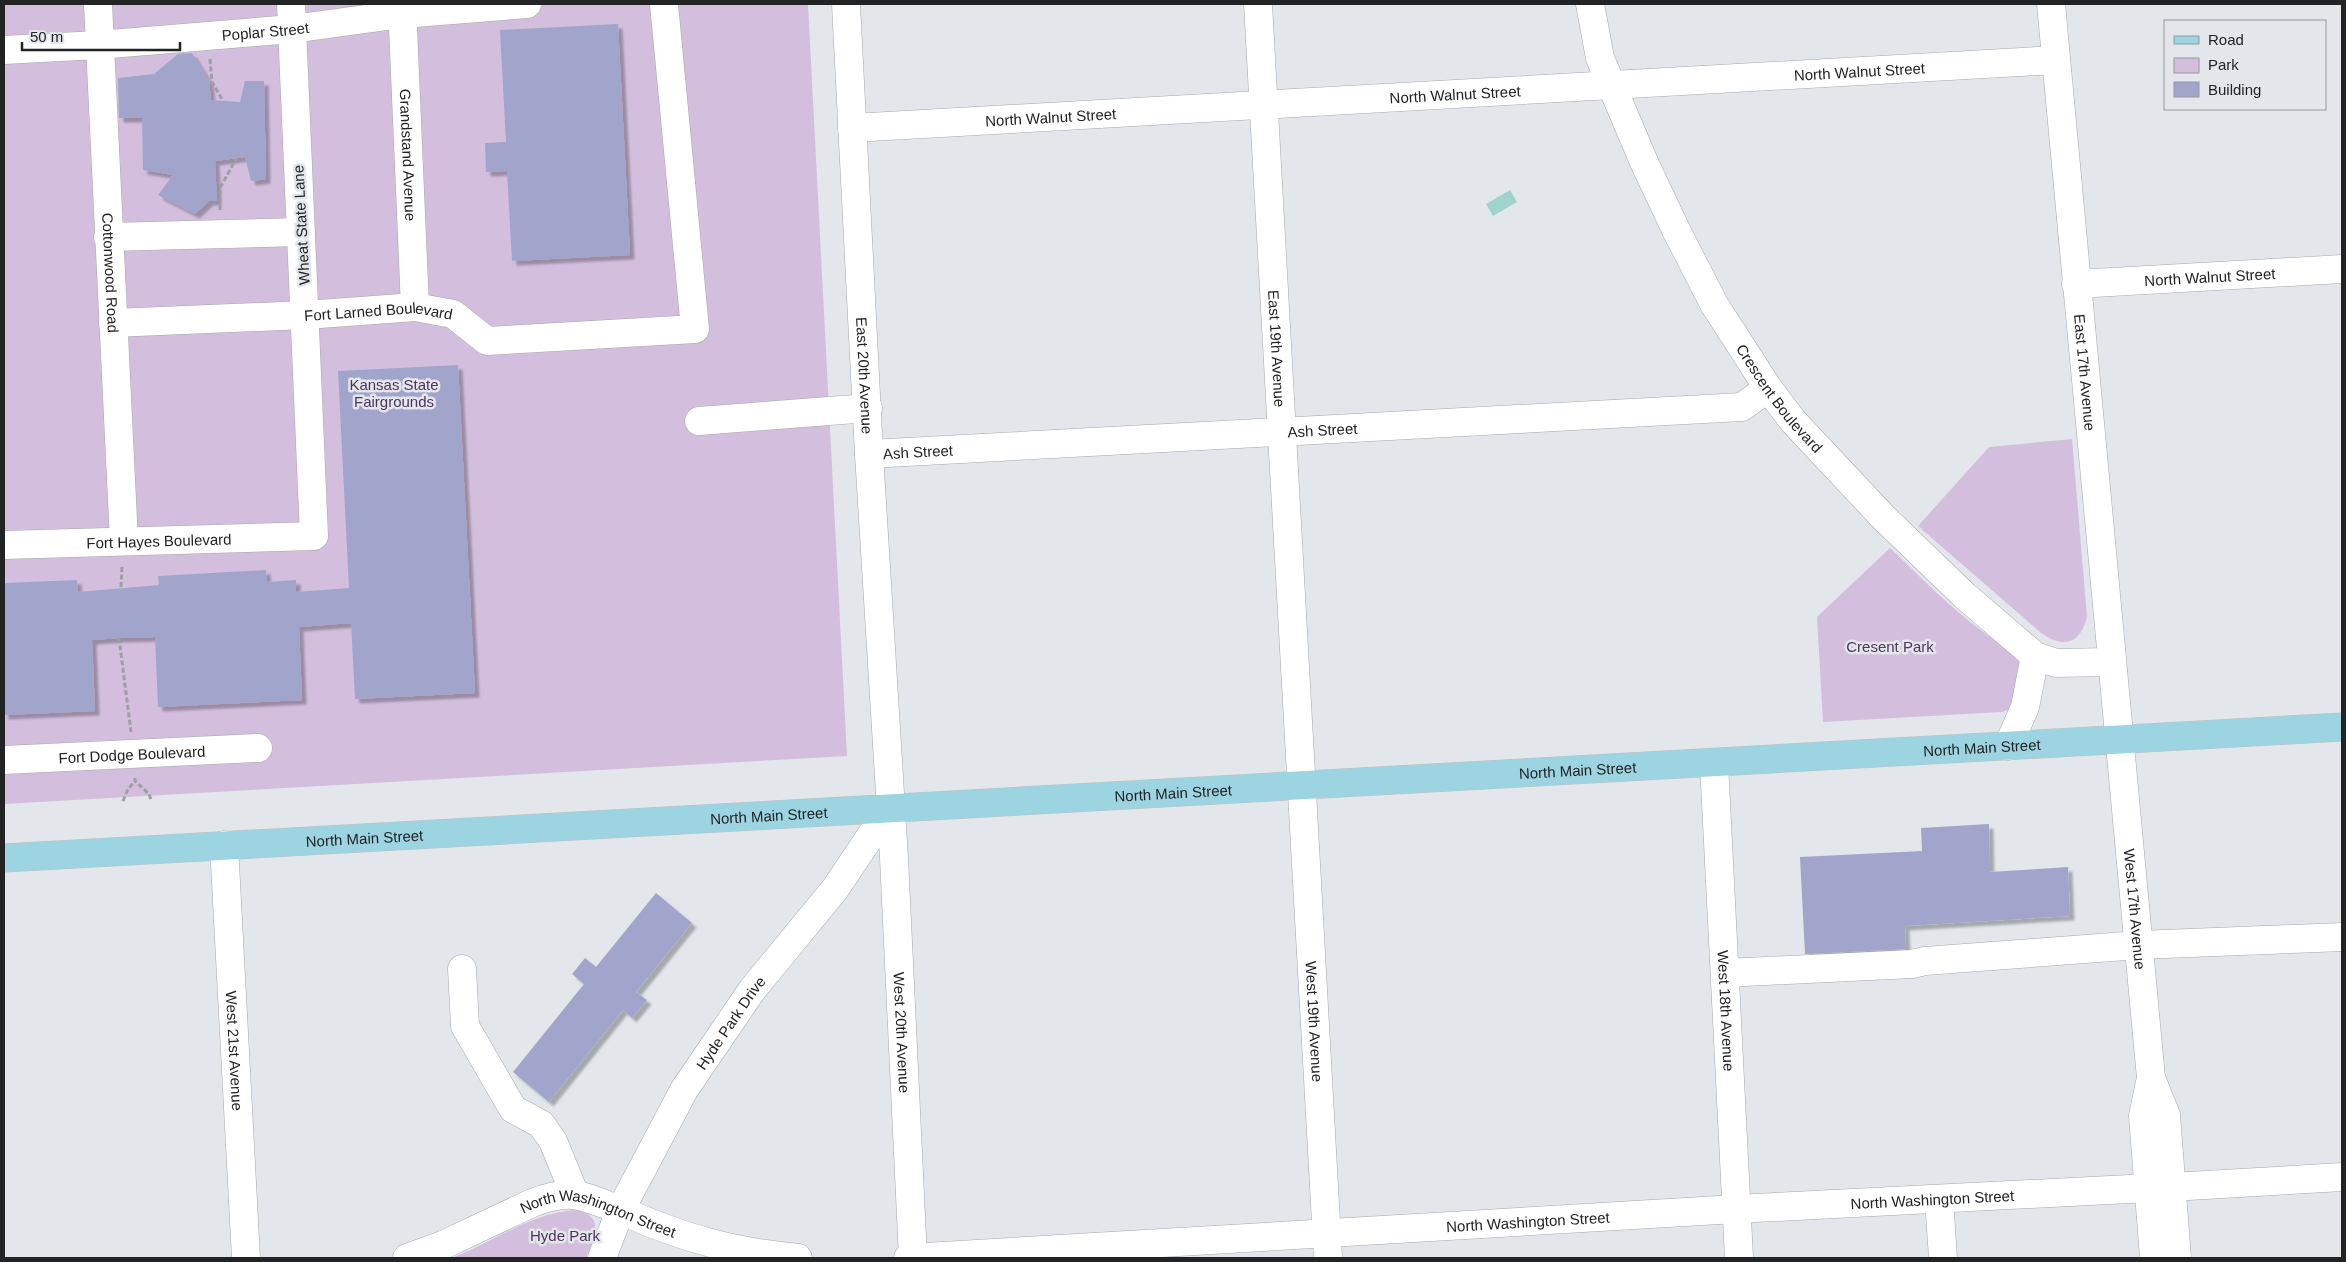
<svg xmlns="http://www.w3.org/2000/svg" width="2346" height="1262" viewBox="0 0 2346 1262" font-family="Helvetica,sans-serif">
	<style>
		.green { fill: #d3bede }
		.water { fill: #9fd3cb }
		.building { fill: #a2a5cb; filter: url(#shadow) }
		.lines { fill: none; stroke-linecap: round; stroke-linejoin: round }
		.minor-casing { stroke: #a4a8ac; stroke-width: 29 }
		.major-casing { stroke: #c1c1c2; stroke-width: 29 }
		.path { stroke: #9da0a3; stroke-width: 3; stroke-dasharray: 5 2.5; stroke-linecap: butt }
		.minor { stroke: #fff; stroke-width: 28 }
		.major { stroke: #9dd4e2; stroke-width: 28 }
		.labels { text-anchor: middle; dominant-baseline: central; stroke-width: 5; stroke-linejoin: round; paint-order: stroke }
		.street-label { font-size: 15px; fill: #222325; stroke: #e3e7eb }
		.park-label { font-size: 15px; fill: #513260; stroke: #e3e7eb }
	</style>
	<defs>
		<filter id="shadow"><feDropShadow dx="4.5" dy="4.5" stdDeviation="1" flood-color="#0004"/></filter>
	</defs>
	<rect width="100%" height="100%" fill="#e3e7eb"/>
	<path class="green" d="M4 4H808L847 756 4 804Z
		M2072 439 2087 617C2080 646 2061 648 2040 632L1918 526 1989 447Z
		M1890 548C1932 588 1972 631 2024 657L2017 707 2002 712 1823 722 1817 617Z
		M577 1210C606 1217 594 1238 586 1258H452C493 1242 532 1212 577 1210Z"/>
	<path class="water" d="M1510 190 1517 202 1493 216 1486 204Z"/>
	<path class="building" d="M618 24 630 255 512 261 507 171 486 172 485 143 506 142 500 30Z
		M192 53 209 81 211 100 240 102 245 81H264L266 179 251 181 245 157 215 161 217 201H209L195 214 158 195 173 175 143 170 142 118H119L118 78 154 74 178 54Z
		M458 365 475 693 355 699 351 623 299 627 302 700 158 707 155 637 119 638 92 640 95 711 4 715V583L77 580 78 592 159 585 158 576 266 570 267 582 296 580V592L349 588 338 371Z
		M1989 824 1990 872 2068 867 2070 916 1905 926 1906 949 1805 954 1800 857 1922 851 1921 828Z
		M656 893 692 923 636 992 647 1000 632 1018 623 1010 549 1102 513 1072 584 984 572 974 585 958 596 967Z"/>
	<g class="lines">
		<g class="minor-casing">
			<g id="minor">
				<path id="s1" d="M98 4 124 541"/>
				<path id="s2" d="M402 4 415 307"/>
				<path id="s3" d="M846 4 869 454 894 858 913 1258"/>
				<path id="s4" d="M1258 4 1328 1258"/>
				<path id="s5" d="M1590 4 1600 58 1644 162 1676 230 1714 304 1768 388 1793 421 1884 518 1965 596 2035 656 2056 663 2111 662"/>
				<path id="s6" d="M2051 4 2151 1078 2143 1116 2154 1258"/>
				<path id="s7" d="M4 50 98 45 292 29 402 14 527 4"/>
				<path id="s8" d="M852 128 2056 60"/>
				<path d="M108 237 301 232"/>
				<path id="s9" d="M2076 284 2342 269"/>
				<path id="s10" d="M113 323 306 315 415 307 453 314 487 341 695 329 664 4"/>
				<path d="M699 421 868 408"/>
				<path id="s11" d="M869 454 1742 407 1768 388"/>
				<path id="s12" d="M4 545 314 536 291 4"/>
				<path d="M2008 746 2025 707 2035 656"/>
				<path id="s13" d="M4 760 258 748"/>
				<path id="s14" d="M1714 763 1739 1258"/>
				<path id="s15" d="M224 845 246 1258"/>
				<path d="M462 969 465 1026 513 1109 541 1124 553 1141 575 1195"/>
				<path d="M1725 973 1912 964 1925 961 2139 945 2342 937"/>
				<path d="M2151 1078 2166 1115 2177 1258"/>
				<path d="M2171 1187 2342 1177"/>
				<path d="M1939 1199 1943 1258"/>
				<path id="s16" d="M407 1258 443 1245 532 1203C545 1198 558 1194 573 1195 592 1197 613 1208 631 1215 657 1226 684 1236 711 1243 739 1251 769 1255 798 1258"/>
				<path id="s17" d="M602 1258 620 1211 684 1090 752 990 835 889 890 807"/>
				<path id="s18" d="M908 1258 1736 1209 2149 1188"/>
			</g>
		</g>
		<g class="major-casing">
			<g id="major">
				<path id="s19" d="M4 858 2342 727"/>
			</g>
		</g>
		<path class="path" d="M210 59 212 82 223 101
			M220 210V188L236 159
			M121 587 122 565
			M119 638 131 732
			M135 778V781L149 794 151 800
			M123 801 128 789 135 781"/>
		<use href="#minor" class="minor"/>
		<use href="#major" class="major"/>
	</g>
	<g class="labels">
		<g class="street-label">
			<text stroke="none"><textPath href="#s7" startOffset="262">Poplar Street</textPath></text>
			<text stroke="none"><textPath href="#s8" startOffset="1009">North Walnut Street</textPath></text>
			<text stroke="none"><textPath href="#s8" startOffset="604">North Walnut Street</textPath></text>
			<text stroke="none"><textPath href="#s8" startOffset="199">North Walnut Street</textPath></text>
			<text stroke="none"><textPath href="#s2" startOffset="151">Grandstand Avenue</textPath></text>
			<text transform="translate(301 225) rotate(-93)">Wheat State Lane</text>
			<text stroke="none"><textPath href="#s1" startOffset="269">Cottonwood Road</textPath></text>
			<text stroke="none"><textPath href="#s9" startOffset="134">North Walnut Street</textPath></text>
			<text stroke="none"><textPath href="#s10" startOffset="266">Fort Larned Boulevard</textPath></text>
			<text stroke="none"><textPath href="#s4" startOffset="345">East 19th Avenue</textPath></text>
			<text stroke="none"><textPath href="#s6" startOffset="370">East 17th Avenue</textPath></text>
			<text stroke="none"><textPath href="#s3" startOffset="372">East 20th Avenue</textPath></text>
			<text stroke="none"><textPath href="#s5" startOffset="441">Crescent Boulevard</textPath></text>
			<text stroke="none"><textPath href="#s11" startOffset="454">Ash Street</textPath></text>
			<text stroke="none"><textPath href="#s11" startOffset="49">Ash Street</textPath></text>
			<text stroke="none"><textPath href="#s12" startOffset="155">Fort Hayes Boulevard</textPath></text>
			<text stroke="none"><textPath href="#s19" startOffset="1981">North Main Street</textPath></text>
			<text stroke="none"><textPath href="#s13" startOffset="128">Fort Dodge Boulevard</textPath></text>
			<text stroke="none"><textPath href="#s19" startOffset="1576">North Main Street</textPath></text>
			<text stroke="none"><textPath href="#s19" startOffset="1171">North Main Street</textPath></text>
			<text stroke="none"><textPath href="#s19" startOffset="766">North Main Street</textPath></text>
			<text stroke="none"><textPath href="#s19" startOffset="361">North Main Street</textPath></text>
			<text stroke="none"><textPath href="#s6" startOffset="909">West 17th Avenue</textPath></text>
			<text stroke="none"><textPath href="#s14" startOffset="248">West 18th Avenue</textPath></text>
			<text stroke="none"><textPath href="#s4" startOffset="1019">West 19th Avenue</textPath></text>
			<text stroke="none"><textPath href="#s17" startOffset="269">Hyde Park Drive</textPath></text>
			<text stroke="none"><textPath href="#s3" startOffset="1030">West 20th Avenue</textPath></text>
			<text stroke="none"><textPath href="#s15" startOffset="206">West 21st Avenue</textPath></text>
			<text stroke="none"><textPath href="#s18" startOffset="1026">North Washington Street</textPath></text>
			<text stroke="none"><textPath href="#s18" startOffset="621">North Washington Street</textPath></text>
			<text stroke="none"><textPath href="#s16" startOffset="206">North Washington Street</textPath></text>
		</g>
		<g class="park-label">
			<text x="394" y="384">Kansas State<tspan x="394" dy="17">Fairgrounds</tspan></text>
			<text x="1890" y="646">Cresent Park</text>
			<text x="565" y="1235">Hyde Park</text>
		</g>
	</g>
	<rect width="2346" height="1262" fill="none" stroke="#222325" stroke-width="10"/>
	<rect x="2164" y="20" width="162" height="90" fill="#e3e7eb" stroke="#96999c"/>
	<rect x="2174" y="36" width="25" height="8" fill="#9dd4e2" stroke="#96999c"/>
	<text x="2208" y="45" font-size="15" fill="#222325">Road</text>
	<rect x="2174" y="58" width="25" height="15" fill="#d3bede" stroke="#96999c"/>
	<text x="2208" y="70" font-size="15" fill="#222325">Park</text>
	<rect x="2174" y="82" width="25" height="15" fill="#a2a5cb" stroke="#96999c"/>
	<text x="2208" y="95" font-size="15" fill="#222325">Building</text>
	<path d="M22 42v8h158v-8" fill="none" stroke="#222325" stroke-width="2.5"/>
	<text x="30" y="42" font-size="15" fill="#222325" stroke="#e3e7eb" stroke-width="4" paint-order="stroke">50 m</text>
</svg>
